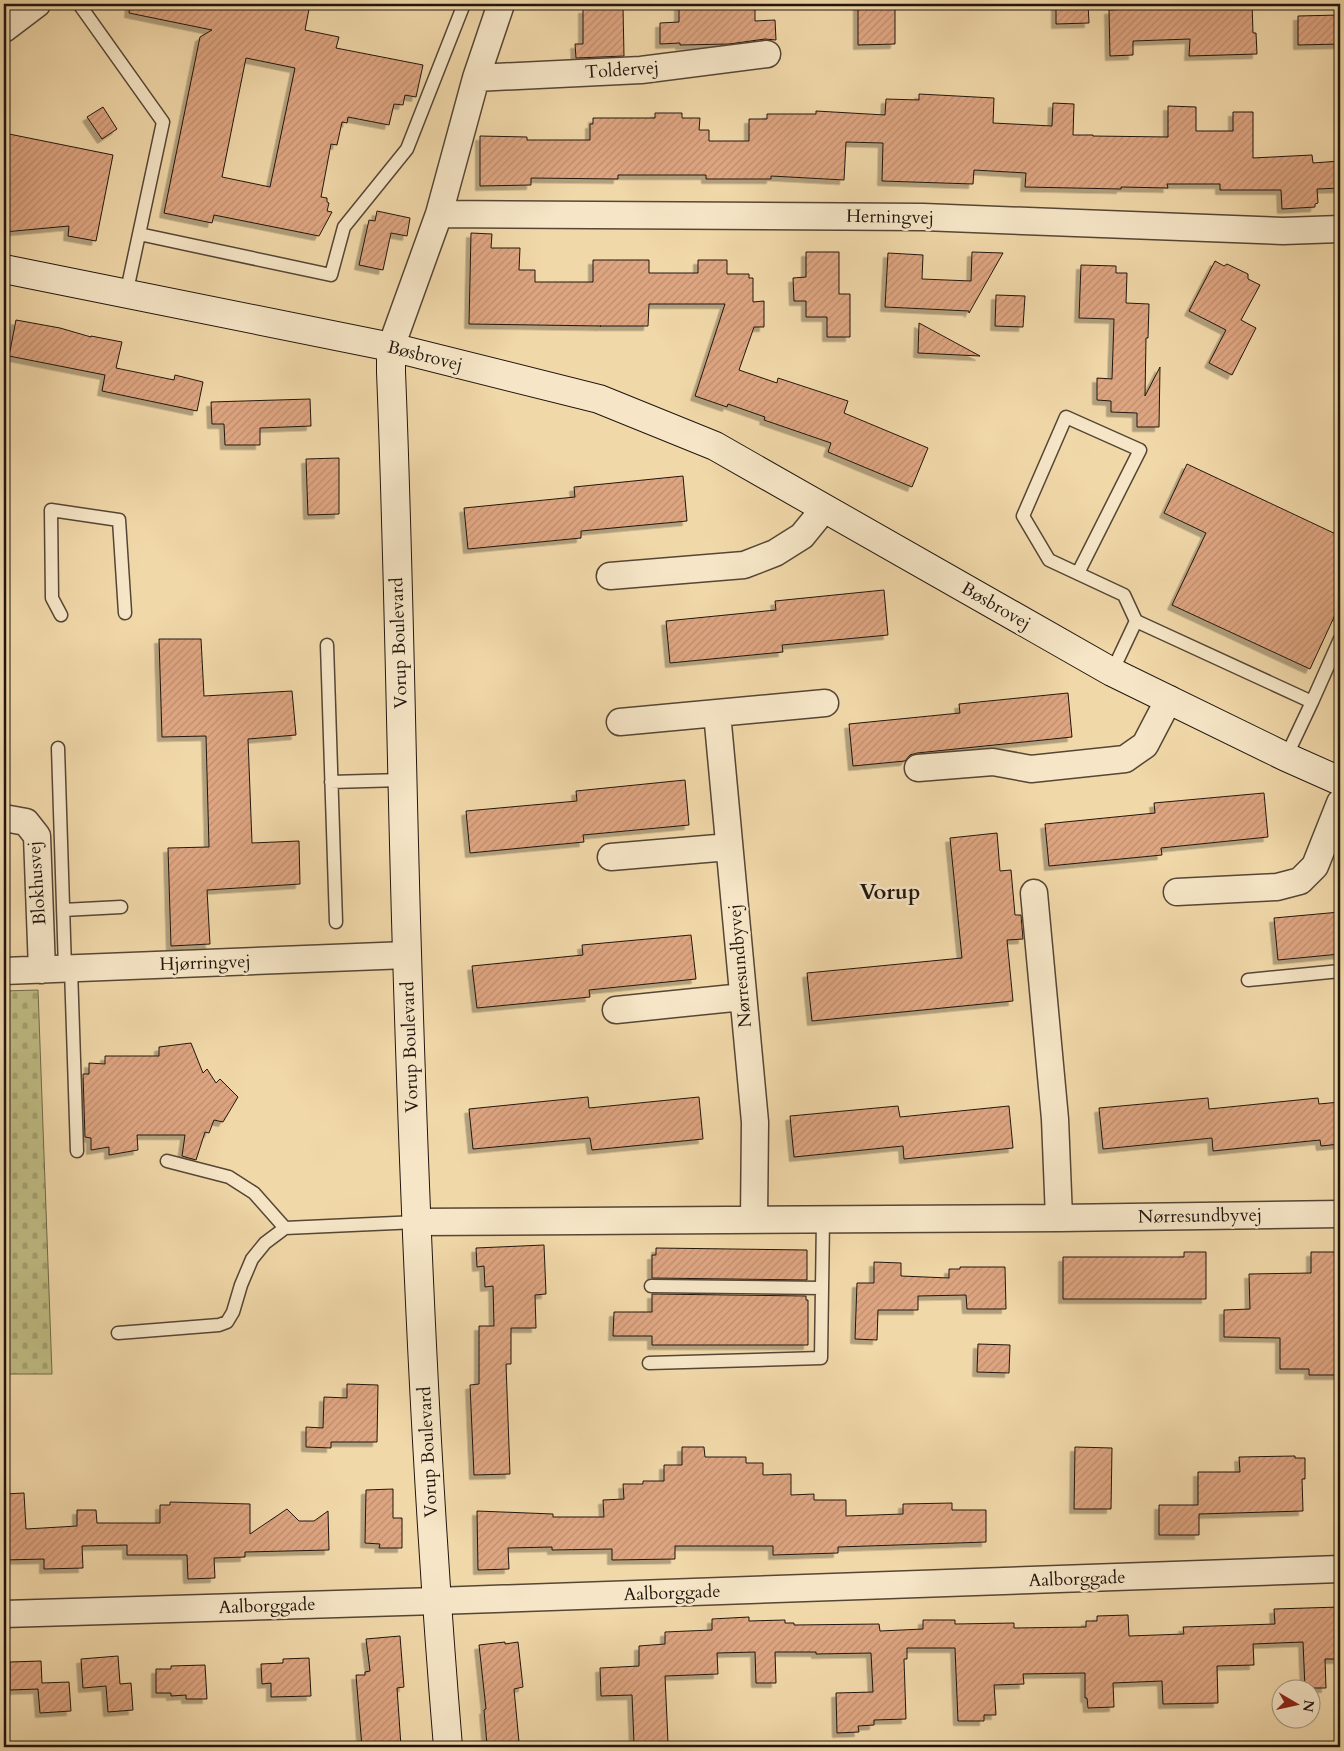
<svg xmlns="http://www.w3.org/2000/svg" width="1344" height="1751" viewBox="0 0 1344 1751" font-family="Cardo,serif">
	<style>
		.cemetery { fill: url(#cemetery-stones); stroke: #706a49 }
		.building { fill: url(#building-hatch); stroke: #21160e; fill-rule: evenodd; filter: url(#shadow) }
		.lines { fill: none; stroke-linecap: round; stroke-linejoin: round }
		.lane-casing { stroke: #554635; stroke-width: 15 }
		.street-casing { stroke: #554635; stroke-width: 29 }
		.secondary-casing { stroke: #21160e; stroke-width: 30 }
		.lane { stroke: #f6e6c7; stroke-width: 12 }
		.street { stroke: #f6e6c7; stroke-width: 26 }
		.secondary { stroke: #f6e6c7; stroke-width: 28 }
		.labels { text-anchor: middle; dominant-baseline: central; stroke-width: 5; stroke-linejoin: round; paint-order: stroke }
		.street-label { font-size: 18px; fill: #21160e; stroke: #f6e6c7 }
		.district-label { font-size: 22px; font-weight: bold; fill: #21160e; stroke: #f6e6c7 }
	</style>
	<defs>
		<pattern id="cemetery-stones" width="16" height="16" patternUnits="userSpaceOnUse" patternTransform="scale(1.25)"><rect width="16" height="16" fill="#c0bd84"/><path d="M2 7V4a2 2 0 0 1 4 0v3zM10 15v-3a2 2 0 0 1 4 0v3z" fill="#a5a271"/></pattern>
		<pattern id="building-hatch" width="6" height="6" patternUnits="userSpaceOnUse" patternTransform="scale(1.25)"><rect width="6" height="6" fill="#dea581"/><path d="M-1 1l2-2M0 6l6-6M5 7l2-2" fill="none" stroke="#be8d6e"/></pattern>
		<filter id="shadow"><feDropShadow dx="-4.5" dy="4.5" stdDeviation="0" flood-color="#0004"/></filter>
	</defs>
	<rect width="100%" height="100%" fill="#f1d8a9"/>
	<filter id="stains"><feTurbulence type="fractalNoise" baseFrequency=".004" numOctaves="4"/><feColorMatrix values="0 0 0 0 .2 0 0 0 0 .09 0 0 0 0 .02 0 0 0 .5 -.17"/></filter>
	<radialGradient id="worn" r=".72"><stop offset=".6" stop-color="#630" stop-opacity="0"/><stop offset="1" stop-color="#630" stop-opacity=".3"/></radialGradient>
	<path class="cemetery" d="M38 990 52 1374H4V991Z"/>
	<path class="building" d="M130 4H310L305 30 339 37 336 48 423 65 416 97 405 95 403 105 394 104 389 125 348 117 347 123 342 122 337 145 331 144 321 197 327 198V202L329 203 327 211 332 212 319 236 214 215 212 223 164 213 200 37 212 30 129 13ZM246 58 295 68 270 187 222 177Z
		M600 4H618V7H623L624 56 576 58 575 44H583V9L600 8Z
		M755 4V21L775 20 776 40 765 39 729 44 680 45V43L660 44V23L679 22V5Z
		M858 4H895V44L858 45Z
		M1056 4H1088L1089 23 1056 24Z
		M1224 4H1252L1253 33H1256L1257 54 1189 56 1190 39 1133 41V55L1110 56 1109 10 1129 9V7Z
		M1340 15V44L1298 45V16Z
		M919 94 994 98 993 123 1052 126 1053 103 1074 104 1073 135H1093V136L1168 137V106L1196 107V131H1233V112H1253V158L1312 155 1313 163 1340 161V188L1317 189 1318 203 1315 204V207L1282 209 1281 190H1220V184H1167L1168 188 1121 187V189L1025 187 1026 173 974 170 973 184 882 181 883 143 846 142 844 180 771 176V179H706V175H618V179L531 178V185L480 186V136L527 137V140H590V124H593V118H655V113H682V118H700L699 130H709V141H749V119H767V114H816V111L885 115 886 99 919 100Z
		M103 107 117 129 102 139 87 117Z
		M4 133 113 155 96 241 68 236 69 226 4 232Z
		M377 211 410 218 407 236 391 233 383 270 359 265 369 220 375 221Z
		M471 233 492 234 491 248H520L519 270H535V282H593V260H649V273H698V260H727V274H749V278H753V302L764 301V327H754L739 370 777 383 778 378 848 401 844 413 928 448 912 487 828 452 831 443 764 420 765 417 728 404 727 407 695 396 725 304H649L648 326H600H601L469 324Z
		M806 252H839V294H850V337H827V317H806V301H794L793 278 806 277Z
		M972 252 1003 253 969 313V311L885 307 888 253 923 255 922 279 971 281Z
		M1215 261 1224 266 1227 264 1248 274V279L1260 285 1241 320 1256 328 1232 375 1209 363 1226 330 1189 311Z
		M1081 265 1116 266V273H1127L1126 303 1149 304 1148 338H1146L1145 396 1160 367 1159 427H1137V413L1111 412V401L1097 400V378L1112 379 1114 319 1079 318Z
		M996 295 1025 296 1023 327 995 326Z
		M16 320 60 328 91 337V336L122 342 116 368 174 380 175 375 203 382 197 411 102 391 105 375 9 356Z
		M919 323 980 356 918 353Z
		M310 399 311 426 260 428V445H225L224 424H212L211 402Z
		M339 458V514L308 515 306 459Z
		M1187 464 1340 536V618L1335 615 1310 669 1172 605 1206 533 1164 513Z
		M683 476 687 521 581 531V538L468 549 464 508 575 497 574 487Z
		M884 590 888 635 782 645 783 652 670 663 666 621 776 610 775 601Z
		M159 639H201L204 696 292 691 296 735 248 739 252 843 299 841 300 884 207 890 210 944 171 946 168 848 209 847 206 736 162 737Z
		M1068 693 1072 737 917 753 910 755 905 761 853 766 849 724 960 713 959 704Z
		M685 780 689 825 583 835 584 842 470 853 466 811 577 801 576 791Z
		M1264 793 1268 837 1161 848 1162 855 1049 866 1045 824 1155 813 1154 803Z
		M997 833 1000 871 1011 870 1015 915H1021L1023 939 1007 940 1013 1001 812 1021 807 973 962 958 950 838Z
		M1340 912V954L1278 960 1274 918Z
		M691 935 696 979 589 990 590 997 477 1008 472 966 583 955 582 945Z
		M191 1043 203 1073 207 1069 216 1083 220 1079 238 1097 223 1122 214 1120 209 1133 205 1132 196 1160 182 1156 185 1135H137L138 1150 109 1155V1147L91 1150V1138L85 1137 83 1074H89V1063L105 1064V1056H159V1047Z
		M588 1097 589 1108 699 1097 703 1139 592 1150 590 1138 473 1149 469 1109Z
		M1208 1098 1209 1109 1318 1098 1319 1104 1340 1102V1144L1321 1146 1320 1140 1213 1151 1212 1138 1103 1149 1099 1108Z
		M898 1106 900 1117 1009 1106 1013 1148 904 1159 903 1146 794 1157 790 1116Z
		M544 1245 546 1294 535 1295 536 1328H511V1364H506L510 1474 474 1475 470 1385 479 1384V1326H494L493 1286 485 1287 484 1266 477 1267 476 1248Z
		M656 1248 807 1250V1280L652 1278V1255H656Z
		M1184 1252H1206V1299H1063V1257H1184Z
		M1311 1252H1336L1337 1348H1340V1375H1309V1369H1280V1338L1224 1337V1310L1250 1309 1249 1274 1311 1273Z
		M874 1262 901 1263V1276L949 1278V1269H960V1267H1005L1006 1309H967L966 1295 918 1296V1310H878L877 1340 855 1339 857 1283H874Z
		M652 1294 806 1296V1300H808V1345H652V1336H613L614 1312H652Z
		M978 1344 1010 1345 1009 1373 977 1372Z
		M347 1384 378 1385 377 1442H331V1448L306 1447V1427L323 1428 324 1397 347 1398Z
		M682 1447H704L705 1457H746V1463H763V1475L791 1474V1495L814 1494V1500H846V1516L903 1514V1504L952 1503V1510H986V1542L838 1547V1553L773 1555V1546H675V1559L612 1560V1549L552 1550V1547L508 1548 509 1569 478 1570 477 1511 553 1514V1517H604L603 1500 624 1499 623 1484H643V1481H664V1465H682Z
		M1075 1447 1112 1448 1111 1509H1074Z
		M1295 1456V1458H1305V1479H1302L1303 1511 1199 1514V1535H1159V1505H1198V1472H1240L1239 1457Z
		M393 1489V1518H402V1548H379L380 1544 365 1543 366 1490Z
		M24 1493 26 1529 77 1526V1510H96L97 1523H160V1505H170V1502L250 1504V1534L287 1509 299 1521H314L328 1511 329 1550 245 1552V1557L214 1558 215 1578 188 1579 187 1555H127V1545L82 1546 83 1568 44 1569V1559L4 1560V1494Z
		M1340 1607V1647H1338V1659H1325L1326 1688H1305L1303 1642 1253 1644 1254 1665 1217 1666 1218 1703 1163 1704 1162 1681 1113 1683 1114 1707 1088 1708 1087 1698H1085V1673L1023 1674 1024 1684 994 1685 996 1715H984V1721H958L955 1648H907V1659H904L906 1719 874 1720V1725L858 1726 859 1732 837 1733 836 1693 873 1692 871 1653 816 1654V1652H775L776 1683H756L755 1652 717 1653 718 1674 665 1676 668 1742 634 1743 632 1695 601 1696 600 1668 639 1666V1646L665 1644V1632L712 1630V1619L749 1617V1621L785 1620V1623H794V1625L879 1624 880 1631 923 1629V1620H955V1624L1014 1623V1628L1086 1627V1621H1097V1616L1128 1615 1129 1636 1184 1634 1183 1627 1275 1624 1274 1609Z
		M400 1636 404 1687 397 1688 401 1746 362 1747 356 1675H365V1672L370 1671 366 1639Z
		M505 1642V1644L518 1642 523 1687 514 1689 519 1742 487 1745 484 1710 486 1709 479 1645Z
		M118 1656 120 1684 131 1683 133 1710 108 1712 106 1686 83 1688 81 1659Z
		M309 1658 311 1696 271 1697V1683L262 1684 261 1664 283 1663V1659Z
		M41 1661 42 1683 69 1682 71 1711 40 1713 38 1689 10 1690V1662Z
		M205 1665 207 1699H186V1695L171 1696V1693H156V1669H171V1666Z"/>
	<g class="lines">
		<g class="lane-casing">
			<path id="lane" d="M79 4 163 122 126 295
				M139 234 331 275 344 227 407 149 464 4
				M1078 573 1140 450 1066 417 1023 516 1049 560 1124 595 1136 621
				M61 615 52 598 51 510 119 520 125 613
				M327 645 336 922
				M1112 672 1136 621 1312 702 1286 757
				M1312 702 1340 639
				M58 748 65 969
				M331 782 402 780
				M63 910 121 907
				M71 969 77 1151
				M1248 980 1340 971
				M167 1161 229 1177 254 1193 285 1228
				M651 1286 822 1288
				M118 1333 219 1325 227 1322 233 1312 241 1285 252 1259 265 1243 285 1228 417 1222
				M649 1363 821 1358 823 1219"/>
		</g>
		<g class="street-casing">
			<path id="street" d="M4 29 37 4
				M476 78 641 70 767 54
				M439 214 923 217 1283 231 1340 229
				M391 347 439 214 476 78 501 4
				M610 576 744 565 775 553 802 536 824 509
				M717 713 755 1122 754 1220
				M620 722 825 703
				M918 768 993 762 1031 769 1125 759 1145 745 1169 699
				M4 818 26 822 37 836 42 970
				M611 857 729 847
				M1177 892 1277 887 1300 881 1315 866 1340 803
				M1034 893 1055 1119 1059 1218
				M4 971 407 955
				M616 1010 743 997
				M417 1222 1059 1218 1340 1214
				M4 1614 436 1601 1340 1569"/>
		</g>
		<g class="secondary-casing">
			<path id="secondary" d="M4 269 391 347 599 399 715 446 1112 672 1286 757 1340 781
				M391 347V372C399 566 401 759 407 953 415 1218 426 1483 448 1747"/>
		</g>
		<use href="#lane" class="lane"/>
		<use href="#street" class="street"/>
		<use href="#secondary" class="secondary"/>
	</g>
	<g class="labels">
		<g class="street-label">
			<text transform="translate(622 70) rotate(-4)">Toldervej</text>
			<text transform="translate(890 217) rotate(1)">Herningvej</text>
			<text transform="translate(425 356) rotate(14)">Bøsbrovej</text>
			<text transform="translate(996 606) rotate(30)">Bøsbrovej</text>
			<text transform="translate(399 643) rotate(-92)">Vorup Boulevard</text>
			<text transform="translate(37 883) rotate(-94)">Blokhusvej</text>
			<text transform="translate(205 963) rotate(-2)">Hjørringvej</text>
			<text transform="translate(740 966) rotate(-95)">Nørresundbyvej</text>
			<text transform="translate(410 1047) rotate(-92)">Vorup Boulevard</text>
			<text transform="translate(1200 1216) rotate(-1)">Nørresundbyvej</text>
			<text transform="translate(428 1452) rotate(-93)">Vorup Boulevard</text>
			<text transform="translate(1077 1579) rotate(-2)">Aalborggade</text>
			<text transform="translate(672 1593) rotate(-2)">Aalborggade</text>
			<text transform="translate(267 1606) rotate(-2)">Aalborggade</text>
		</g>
		<g class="district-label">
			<text x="890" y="892">Vorup</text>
		</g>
	</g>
	<rect width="1344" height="1751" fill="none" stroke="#f1d8a9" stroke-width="20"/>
	<rect x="5" y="5" width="1334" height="1741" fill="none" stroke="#21160e" stroke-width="2.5"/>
	<rect x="10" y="10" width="1324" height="1731" fill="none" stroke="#21160e"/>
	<g transform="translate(1296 1704) rotate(99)"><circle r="24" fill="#f6e6c7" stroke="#a1937d"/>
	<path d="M0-4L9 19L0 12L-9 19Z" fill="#8f2418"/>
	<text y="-8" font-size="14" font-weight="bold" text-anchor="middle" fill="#21160e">N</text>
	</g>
	<rect width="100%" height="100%" filter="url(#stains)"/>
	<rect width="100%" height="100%" fill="url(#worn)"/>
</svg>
